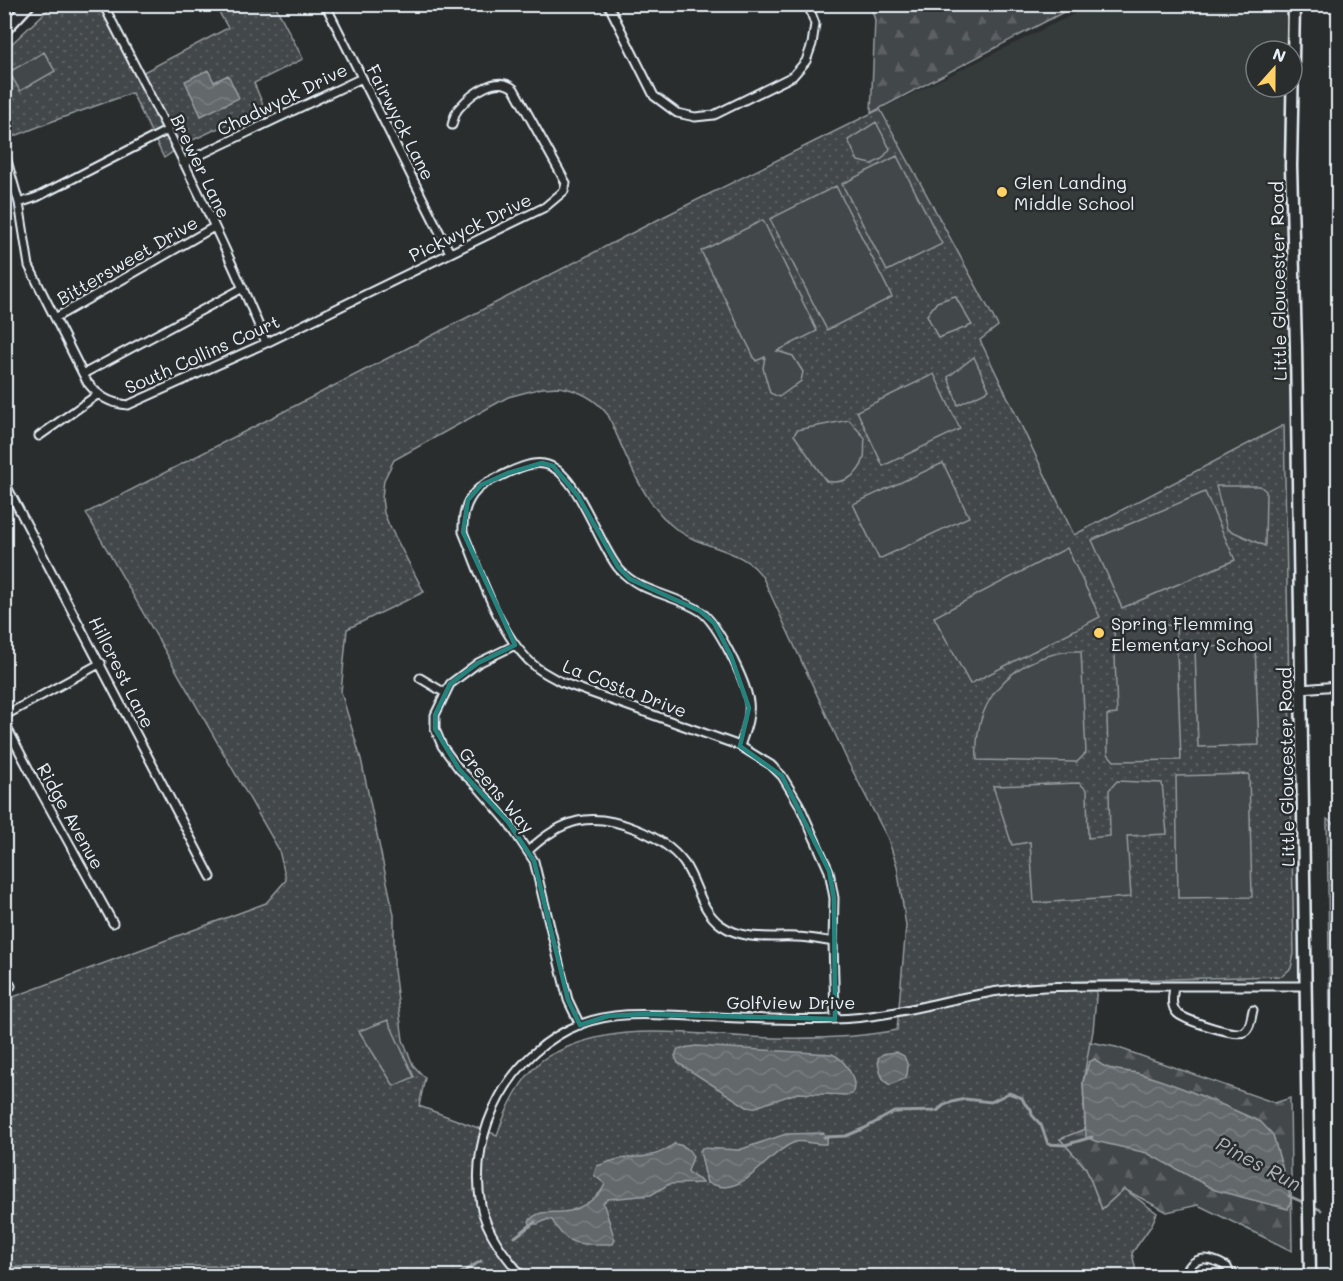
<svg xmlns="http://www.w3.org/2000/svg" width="1343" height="1281" viewBox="0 0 1343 1281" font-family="Mali,sans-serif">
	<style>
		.built { fill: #363a3b; fill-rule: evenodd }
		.green { fill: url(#green-dots); stroke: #959ca0; stroke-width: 1.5; fill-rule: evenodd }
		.forest { fill: url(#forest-firs); stroke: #959ca0; stroke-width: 1.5 }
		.pitch { fill: #424648; stroke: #959ca0; stroke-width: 1.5 }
		.water { fill: url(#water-waves); stroke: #989fa3; stroke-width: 1.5 }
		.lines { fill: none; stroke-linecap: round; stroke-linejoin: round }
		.stream { stroke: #989fa3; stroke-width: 3 }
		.street-casing { stroke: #e8f1f8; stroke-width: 11 }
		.secondary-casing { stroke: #e8f1f8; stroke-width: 15 }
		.street { stroke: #2a2d2e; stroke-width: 7 }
		.secondary { stroke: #2a2d2e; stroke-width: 10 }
		.marked { fill: none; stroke: #25827c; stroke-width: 4.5; stroke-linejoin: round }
		.poi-dot { fill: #ffd166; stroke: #2a2d2e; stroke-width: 2 }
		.labels { text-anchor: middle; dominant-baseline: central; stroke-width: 5; stroke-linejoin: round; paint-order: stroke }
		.street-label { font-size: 18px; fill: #e8f1f8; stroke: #2a2d2e }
		.poi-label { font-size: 18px; fill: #e8f1f8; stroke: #2a2d2e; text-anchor: start }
		.water-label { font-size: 20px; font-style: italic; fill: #acb3b9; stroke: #2a2d2e }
	</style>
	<defs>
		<pattern id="green-dots" width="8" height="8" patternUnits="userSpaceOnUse" patternTransform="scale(1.5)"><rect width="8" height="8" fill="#424648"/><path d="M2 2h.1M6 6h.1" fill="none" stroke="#5d6163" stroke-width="1.8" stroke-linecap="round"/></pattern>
		<pattern id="forest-firs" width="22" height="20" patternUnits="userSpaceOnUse" patternTransform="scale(1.5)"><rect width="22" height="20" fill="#424648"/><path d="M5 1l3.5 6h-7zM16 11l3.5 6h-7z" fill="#5d6163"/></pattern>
		<pattern id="water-waves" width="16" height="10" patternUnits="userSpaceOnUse" patternTransform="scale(1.5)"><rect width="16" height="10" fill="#63686b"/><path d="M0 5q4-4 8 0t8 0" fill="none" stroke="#797e81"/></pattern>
	</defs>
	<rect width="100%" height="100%" fill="#2a2d2e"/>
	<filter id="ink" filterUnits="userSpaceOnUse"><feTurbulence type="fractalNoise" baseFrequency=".0167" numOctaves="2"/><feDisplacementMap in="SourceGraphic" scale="12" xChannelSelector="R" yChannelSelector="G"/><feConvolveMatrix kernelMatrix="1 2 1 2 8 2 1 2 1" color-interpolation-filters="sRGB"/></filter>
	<g filter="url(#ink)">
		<path class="built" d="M1092 5H1294L1305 986 1026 989 1011 896 667 215ZM1256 51H1292V87H1256Z"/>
		<path class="green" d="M53 5H100L140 74 228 28 215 5H275L303 59 254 83 264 107 184 144 164 158 132 93 53 121 5 140V50Z
			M880 109 998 326 980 340 1074 535 1284 425 1294 954 1291 968 1282 976 1025 983 1026 989 1097 986 1093 1031 1084 1078 1085 1129 1060 1139 1086 1168 1102 1209 1124 1189 1157 1213 1151 1226 1132 1253 1137 1276H239L238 1266 5 1267V1000L266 903 286 880 279 850 86 513 667 215ZM559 387C578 390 596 399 608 415 626 454 641 502 676 529 704 550 745 548 763 578L848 762 888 839 897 866 906 926 897 1030C856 1038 816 1039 774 1038 704 1037 627 1019 561 1050 555 1053 547 1056 541 1061 519 1081 507 1107 497 1135L419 1106 425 1078 413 1065 403 1040 394 970V915L361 759 341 692 347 629 424 592 389 525 384 513 382 498 384 480 394 460 508 397 542 388Z
			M1327 819 1338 827V1086L1331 1087Z"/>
		<path class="forest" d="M870 5V4L1077 5 871 113 875 20Z
			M1090 1042 1116 1047 1275 1103 1290 1098 1292 1251 1198 1205 1167 1212 1124 1189 1102 1209 1086 1168 1060 1139 1085 1129 1083 1082Z
			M1338 1086V1140H1332L1331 1087Z"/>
		<path class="pitch" d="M44 52 55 71 20 91 9 72Z
			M876 122 890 149 882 159 872 164 858 161 848 140Z
			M897 156 942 244 887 271 842 184Z
			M836 186 892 297 827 330 770 219Z
			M763 220 817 331 777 351 793 356 803 372 801 381 779 397 770 393 763 368 765 357 756 361 701 251Z
			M955 296 972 325 938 338 927 315 937 302Z
			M974 357 989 390 958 405 948 377Z
			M934 374 960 429 883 466 857 411Z
			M849 420 865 438C864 444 865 452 864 458 859 476 843 485 826 481L794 435 797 430Z
			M943 463 969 517 879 559 853 504Z
			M1216 486H1260L1266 491 1265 546 1227 529Z
			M1205 492 1235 560 1122 608 1092 540Z
			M1067 548 1100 617 970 684 934 617Z
			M1176 625 1181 760 1114 761 1108 754 1107 715 1117 714 1114 626Z
			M1255 646 1259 745 1198 747 1195 647Z
			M1070 651H1081L1086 753 1077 762 977 760C973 699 1011 659 1070 651Z
			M1249 774 1252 897 1178 898 1176 776Z
			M1117 781 1162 783 1167 834 1127 836 1131 897 1034 903 1030 842 1012 845 993 786 1079 783 1087 790 1088 838 1110 836 1109 790Z
			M388 1020 414 1077 394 1086 359 1031Z"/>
		<path class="water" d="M208 70 214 82 228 75 239 98 201 116 185 81Z
			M696 1046 832 1054C845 1059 859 1081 852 1094L848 1095 797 1093 753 1108 747 1107 678 1063 675 1056 678 1049Z
			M896 1052 904 1056C908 1064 909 1069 906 1078L890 1085C881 1080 878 1068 878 1058L883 1054Z
			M1095 1059C1104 1071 1123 1070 1137 1073 1180 1085 1220 1104 1261 1122L1273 1135 1290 1195 1291 1200 1288 1209 1215 1190 1147 1153 1095 1141 1086 1137 1083 1082 1089 1062Z
			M823 1133 828 1137 826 1144C816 1145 801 1140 795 1142 769 1152 754 1184 725 1187 719 1187 712 1184 707 1183L700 1151 702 1148 739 1150 786 1134Z
			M674 1144C684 1145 689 1148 693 1157L688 1171C691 1177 698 1177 702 1183L669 1184 651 1195 608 1199 603 1203C608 1216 611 1228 615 1240L613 1244C584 1243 569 1251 552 1220L548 1219 538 1224H530L529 1221C542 1206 557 1216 573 1210 586 1205 600 1196 605 1184L594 1175 597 1166C604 1164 612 1160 620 1159 643 1155 653 1160 674 1144Z"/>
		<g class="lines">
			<path class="stream" d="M824 1137 846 1136 865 1128 894 1112 937 1111 944 1105 952 1102 965 1099 991 1102 1009 1093 1022 1098 1025 1104 1031 1109 1032 1115 1041 1125 1048 1144 1065 1145 1092 1137
				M1289 1196 1321 1210
				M515 1237 535 1222
				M456 1276 481 1261"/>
			<g class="street-casing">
				<path id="street" d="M103 4C161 116 219 228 266 343
					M325 4 450 253
					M608 4 654 96 677 113 695 117 714 115 793 76 806 61 812 44 815 24 808 4
					M4 150 19 203 29 266 87 382C99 397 109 403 128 405L266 343 545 207 564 191 566 183 514 89C498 74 472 93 460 107 455 111 454 119 452 125
					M183 163 362 78
					M19 203 37 197 168 130
					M55 318 214 227
					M83 374 243 288
					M39 436 97 395
					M4 481 211 877
					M515 645 478 663 450 684 435 715V729L442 746 459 769 477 786 508 822 534 861 568 1000 580 1025
					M420 678 445 693
					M1301 689 1338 686
					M4 716 101 663
					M4 722 36 783 113 923
					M740 746C745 731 751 717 749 702 746 681 717 622 700 611 674 594 640 593 619 569 598 545 577 469 544 464 528 461 506 474 492 480 470 490 462 509 463 532 481 575 499 637 536 667 543 673 553 677 561 682L740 746 771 765 782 776 799 804 829 871 834 898 833 942 835 1019
					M528 851C563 818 591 811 636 829 654 836 672 847 684 863 698 883 700 910 721 925 744 941 771 936 796 937 808 937 821 940 833 942
					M4 973 11 986
					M1174 986C1173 995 1170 1006 1177 1013 1184 1020 1236 1037 1244 1032 1251 1028 1251 1017 1253 1010
					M522 1276C505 1256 486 1232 481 1205 467 1131 511 1051 581 1024 618 1010 656 1015 694 1016 741 1018 788 1021 835 1019 890 1018 944 999 999 991 1043 985 1089 986 1134 986 1191 986 1248 986 1305 986
					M1184 1276C1193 1254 1209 1256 1227 1267L1231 1276"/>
			</g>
			<g class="secondary-casing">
				<path id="secondary" d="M1294 4 1291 166 1296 346 1310 1276
					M4 31 29 4"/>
			</g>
			<use href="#street" class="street"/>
			<use href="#secondary" class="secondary"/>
		</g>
	</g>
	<path class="marked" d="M542 463 553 466 578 496 618 567 630 579 700 611 714 623 731 656 749 708 740 746 782 776 829 871 834 898 835 1019 644 1014 608 1016 580 1025 568 1000 534 861 508 822 459 769 435 729V715L450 684 478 663 515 645 463 532 468 500 481 485 508 473Z"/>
	<g class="poi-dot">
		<circle cx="1002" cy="192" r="6"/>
		<circle cx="1099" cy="633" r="6"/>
	</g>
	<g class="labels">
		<g class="street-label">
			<text transform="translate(282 99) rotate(-26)">Chadwyck Drive</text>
			<text transform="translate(401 122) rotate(63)">Fairwyck Lane</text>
			<text transform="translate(201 166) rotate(64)">Brewer Lane</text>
			<text transform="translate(470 227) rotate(-26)">Pickwyck Drive</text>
			<text transform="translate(127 260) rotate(-30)">Bittersweet Drive</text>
			<text transform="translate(1278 281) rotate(-91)">Little Gloucester Road</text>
			<text transform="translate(202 354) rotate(-24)">South Collins Court</text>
			<text transform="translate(122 672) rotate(63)">Hillcrest Lane</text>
			<text transform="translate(625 688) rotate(21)">La Costa Drive</text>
			<text transform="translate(1286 767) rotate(-91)">Little Gloucester Road</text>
			<text transform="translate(497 790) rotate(50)">Greens Way</text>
			<text transform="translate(71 816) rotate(61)">Ridge Avenue</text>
			<text x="791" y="1002">Golfview Drive</text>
		</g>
		<g class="poi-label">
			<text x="1014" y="182">Glen Landing<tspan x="1014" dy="21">Middle School</tspan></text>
			<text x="1111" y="623">Spring Flemming<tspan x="1111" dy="21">Elementary School</tspan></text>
		</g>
		<g class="water-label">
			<text transform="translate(1259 1163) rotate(28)">Pines Run</text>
		</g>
	</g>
	<rect width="1343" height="1281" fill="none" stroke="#2a2d2e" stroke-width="24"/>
	<rect x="12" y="12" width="1319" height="1257" fill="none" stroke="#e8f1f8" stroke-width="2" filter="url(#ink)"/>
	<g transform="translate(1274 69) rotate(21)"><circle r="28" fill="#2a2d2e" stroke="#767b7f" stroke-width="1.5"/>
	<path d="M0-4.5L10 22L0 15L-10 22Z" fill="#ffd166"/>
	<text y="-9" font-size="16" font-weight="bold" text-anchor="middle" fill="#e8f1f8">N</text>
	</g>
</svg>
